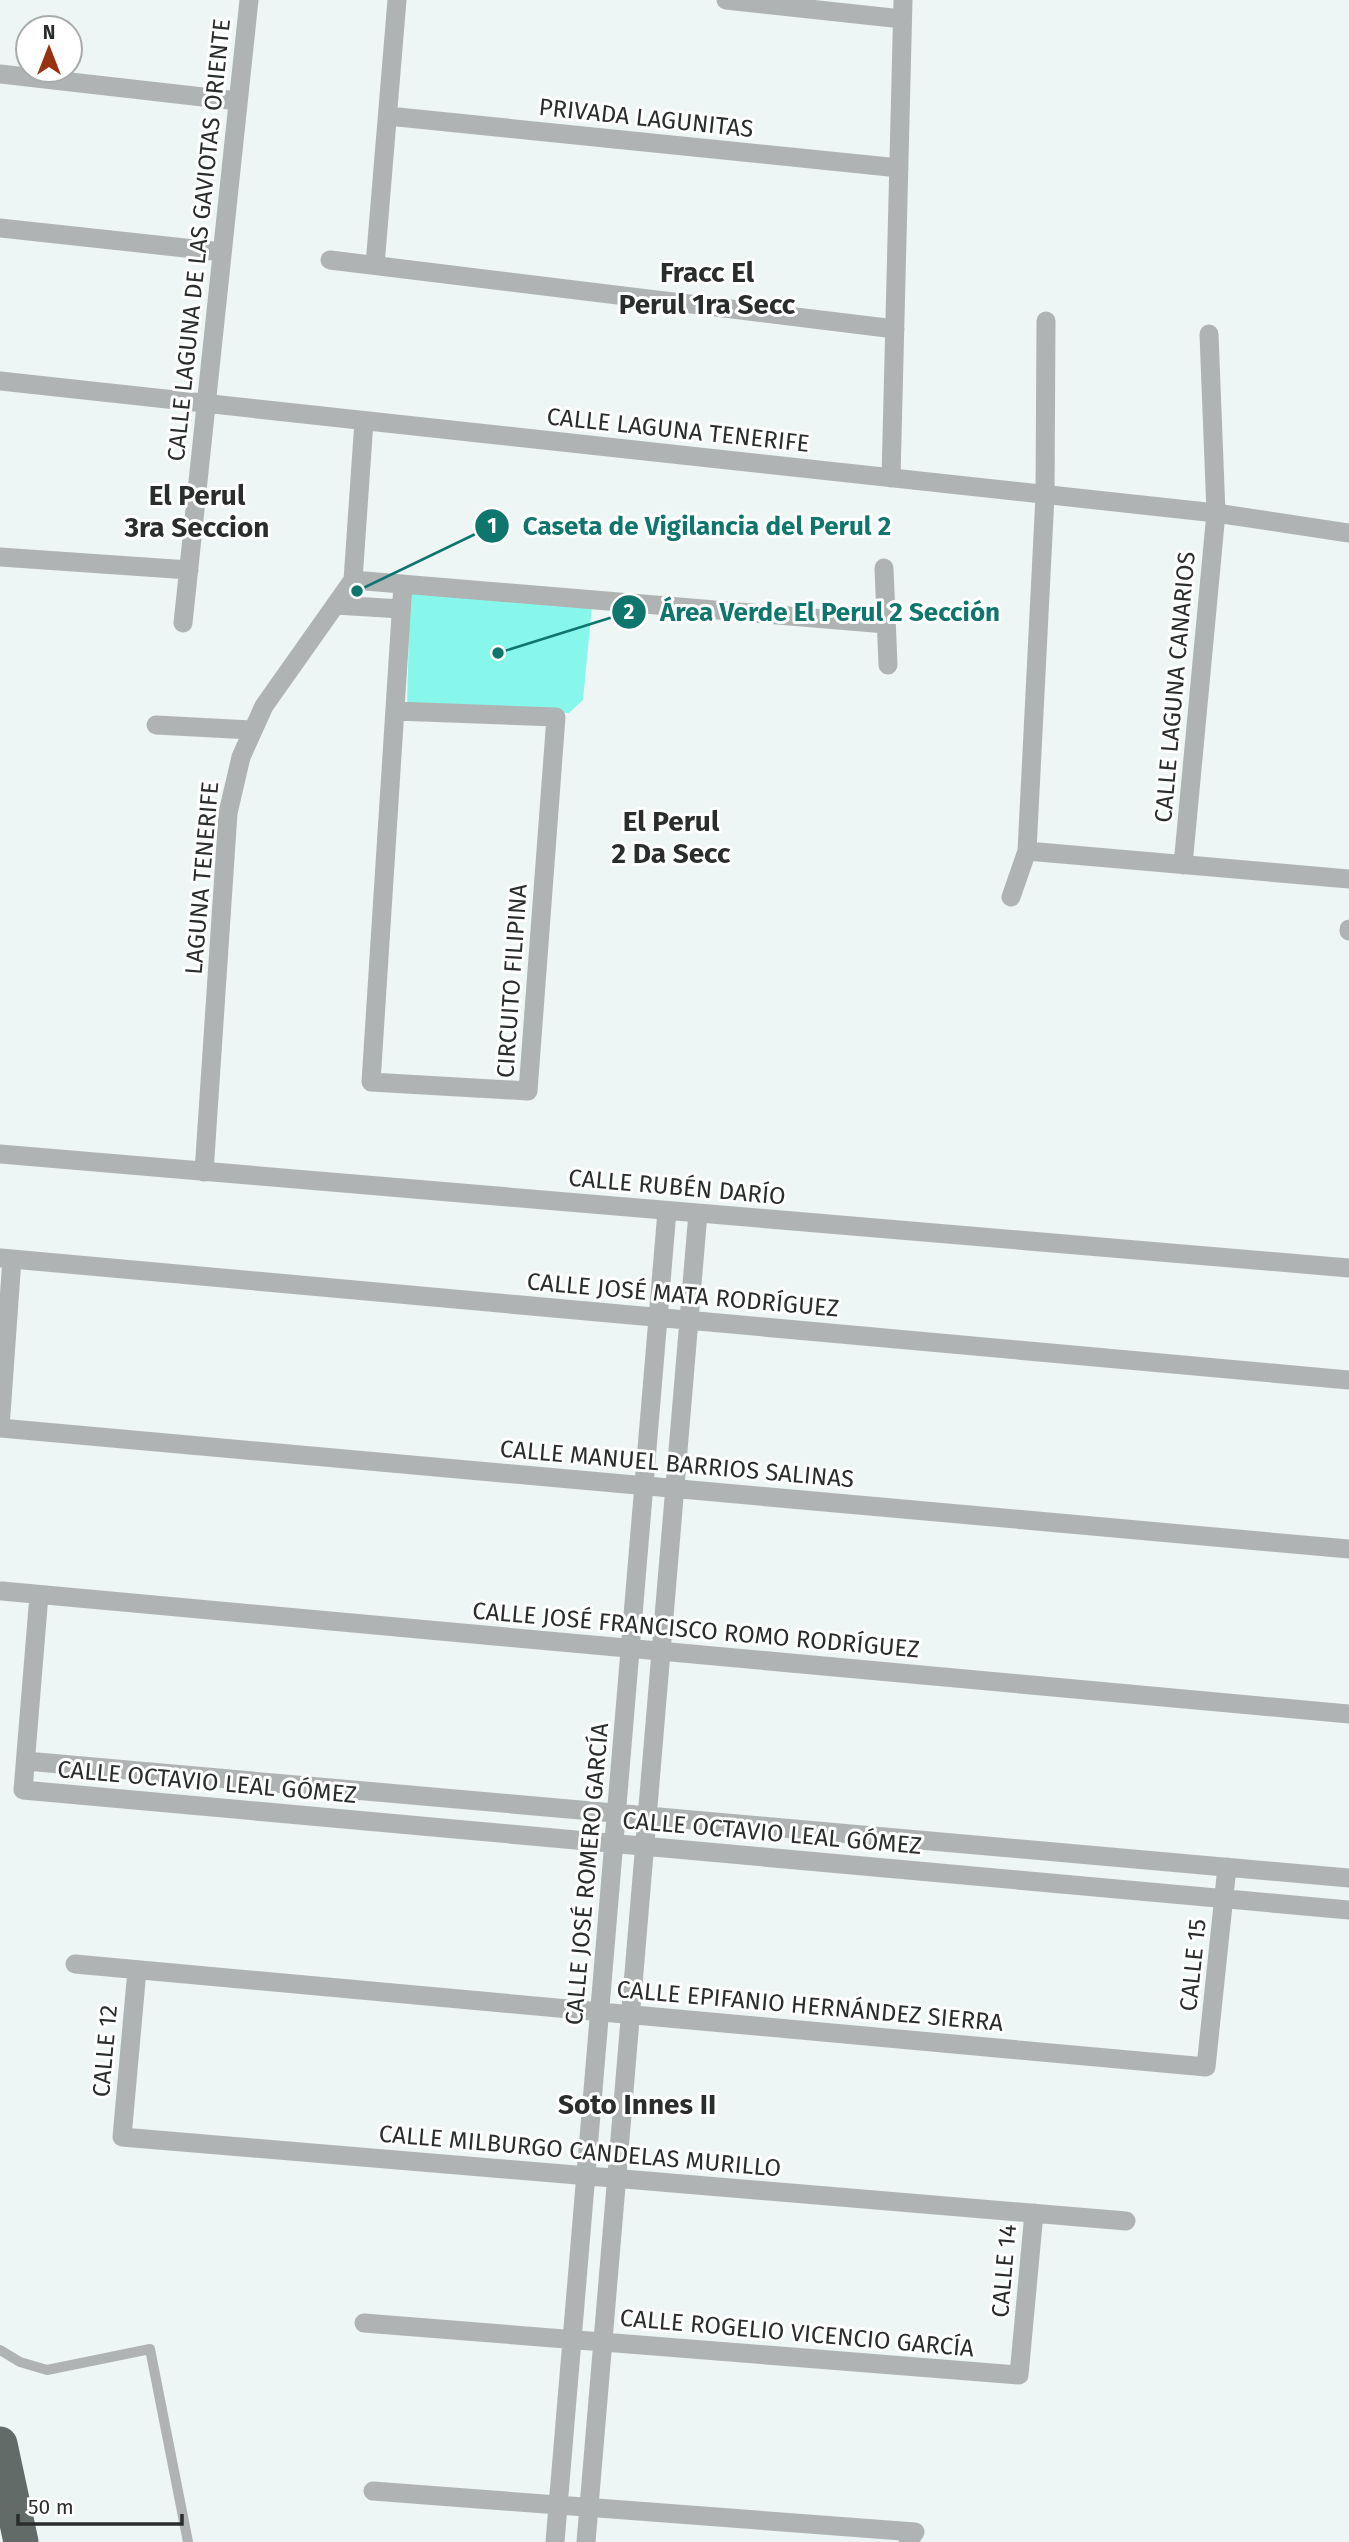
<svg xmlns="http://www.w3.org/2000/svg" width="1349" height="2542" viewBox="0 0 1349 2542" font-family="'Fira Sans',sans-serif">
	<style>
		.green { fill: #87f7eb }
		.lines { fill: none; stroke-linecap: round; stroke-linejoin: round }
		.lane { stroke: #b0b3b3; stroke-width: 10 }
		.street { stroke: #b0b3b3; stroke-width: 19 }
		.highway { stroke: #636b69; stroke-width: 35 }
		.labels { text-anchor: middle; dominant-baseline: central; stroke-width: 6; stroke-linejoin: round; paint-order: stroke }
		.street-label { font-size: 24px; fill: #292d2c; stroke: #fff }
		.quarter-label { font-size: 28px; font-weight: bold; fill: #292d2c; stroke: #fff }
		.leader { fill: none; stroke: #0f766e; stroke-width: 2.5 }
		.callout-dot { fill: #0f766e; stroke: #fff; stroke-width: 2.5 }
		.mark-label { font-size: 21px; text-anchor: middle; font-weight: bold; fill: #fff }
		.callout-label { font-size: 26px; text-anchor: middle; font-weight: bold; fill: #0f766e; stroke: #fff; stroke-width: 6; stroke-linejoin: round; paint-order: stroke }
	</style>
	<rect width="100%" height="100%" fill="#edf6f4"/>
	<path class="green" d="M410 590 592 606 583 700 569 713 407 706Z"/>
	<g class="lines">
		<path class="lane" d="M0 2350 20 2362 47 2370 150 2349 188 2542"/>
		<path class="street" d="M726 0 902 19
			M0 74 238 101
			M388 116 899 168
			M0 228 222 252
			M330 260 895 329
			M375 265 397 0
			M0 381 1216 513 1349 533
			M891 478 903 0
			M0 557 189 570
			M884 568 888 665
			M353 580 886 624
			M353 580 364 421
			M335 605 401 609
			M183 623 249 0
			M395 711 556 717 528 1091 371 1082 403 584
			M156 725 251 730
			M1027 851 1349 879
			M1183 865 1216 513 1209 334
			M1011 897 1027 851 1045 496 1046 321
			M1349 931V929
			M0 1154 1349 1268
			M204 1172 228 813 241 757 264 706 353 580
			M1 1258 1349 1380
			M12 1259 0 1428 1349 1549
			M2 1591 1349 1714
			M39 1595 23 1790 1349 1910
			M26 1761 1349 1878
			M75 1964 1206 2067 1227 1867
			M137 1970 122 2137 1126 2221
			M364 2323 1019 2375 1034 2213
			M373 2491 915 2532 908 2542
			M555 2542 667 1211
			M586 2542 698 1213"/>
		<path class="highway" d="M0 2444 21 2542"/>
	</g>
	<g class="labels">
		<g class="street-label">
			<text transform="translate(646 118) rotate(6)">PRIVADA LAGUNITAS</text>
			<text transform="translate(199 240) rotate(-84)">CALLE LAGUNA DE LAS GAVIOTAS ORIENTE</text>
			<text transform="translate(678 430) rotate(6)">CALLE LAGUNA TENERIFE</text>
			<text transform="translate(1175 687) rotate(-85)">CALLE LAGUNA CANARIOS</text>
			<text transform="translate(202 878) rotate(-85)">LAGUNA TENERIFE</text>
			<text transform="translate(512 981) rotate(-86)">CIRCUITO FILIPINA</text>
			<text transform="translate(677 1187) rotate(5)">CALLE RUBÉN DARÍO</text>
			<text transform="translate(683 1295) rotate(5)">CALLE JOSÉ MATA RODRÍGUEZ</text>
			<text transform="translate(677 1464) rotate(5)">CALLE MANUEL BARRIOS SALINAS</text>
			<text transform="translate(696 1630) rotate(5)">CALLE JOSÉ FRANCISCO ROMO RODRÍGUEZ</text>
			<text transform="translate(207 1782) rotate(5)">CALLE OCTAVIO LEAL GÓMEZ</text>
			<text transform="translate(772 1833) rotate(5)">CALLE OCTAVIO LEAL GÓMEZ</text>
			<text transform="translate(587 1874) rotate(-85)">CALLE JOSÉ ROMERO GARCÍA</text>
			<text transform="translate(1193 1965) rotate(-84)">CALLE 15</text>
			<text transform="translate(810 2006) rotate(5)">CALLE EPIFANIO HERNÁNDEZ SIERRA</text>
			<text transform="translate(105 2051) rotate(-85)">CALLE 12</text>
			<text transform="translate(580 2151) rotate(5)">CALLE MILBURGO CANDELAS MURILLO</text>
			<text transform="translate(1004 2271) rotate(-85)">CALLE 14</text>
			<text transform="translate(797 2333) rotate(5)">CALLE ROGELIO VICENCIO GARCÍA</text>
		</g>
		<g class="quarter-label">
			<text x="707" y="272">Fracc El<tspan x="707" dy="32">Perul 1ra Secc</tspan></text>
			<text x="197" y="495">El Perul<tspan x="197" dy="32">3ra Seccion</tspan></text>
			<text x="671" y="821">El Perul<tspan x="671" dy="32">2 Da Secc</tspan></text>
			<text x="637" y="2104">Soto Innes II</text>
		</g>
	</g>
	<path class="leader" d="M357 591L492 526M498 653L629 612"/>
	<g class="callout-dot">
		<circle cx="357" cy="591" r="7"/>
		<circle cx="498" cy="653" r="7"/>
		<circle cx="492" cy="526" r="18"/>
		<circle cx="629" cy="612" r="18"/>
	</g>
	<g class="mark-label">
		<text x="492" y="533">1</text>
		<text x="629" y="619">2</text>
	</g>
	<g class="callout-label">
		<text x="707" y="535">Caseta de Vigilancia del Perul 2</text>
		<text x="830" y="621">Área Verde El Perul 2 Sección</text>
	</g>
	<g transform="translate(49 49)"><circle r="33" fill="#ffffff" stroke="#a9abab" stroke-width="2"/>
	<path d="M0-5L12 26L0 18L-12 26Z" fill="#993212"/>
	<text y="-10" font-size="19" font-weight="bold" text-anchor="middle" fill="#292d2c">N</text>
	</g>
	<path d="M18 2514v10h164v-10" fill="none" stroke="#292d2c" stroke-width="3.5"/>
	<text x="28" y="2514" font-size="21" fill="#292d2c" stroke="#ffffff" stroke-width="5" paint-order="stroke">50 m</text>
</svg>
